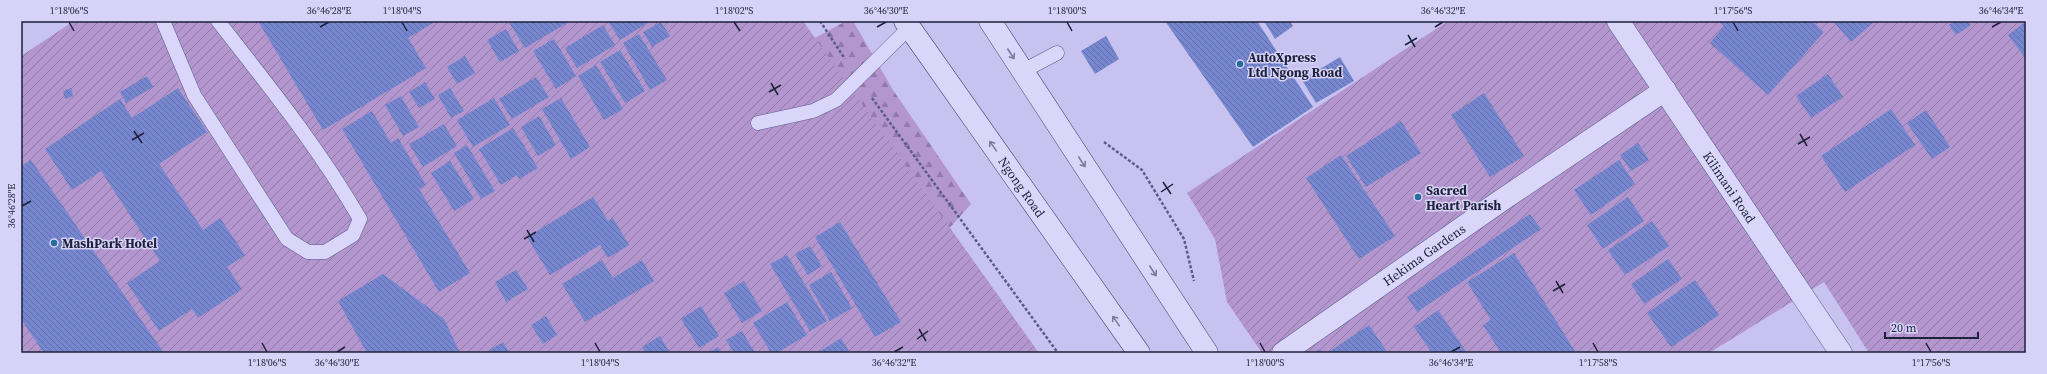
<svg xmlns="http://www.w3.org/2000/svg" width="2047" height="374" viewBox="0 0 2047 374" font-family="'Source Serif 4',serif">
	<style>
		.forest { fill: url(#forest-firs) }
		.garden { fill: url(#garden-furrows) }
		.building { fill: url(#building-back-hatch) }
		.lines { fill: none; stroke-linecap: round; stroke-linejoin: round }
		.lane-casing { stroke: #595c8b; stroke-width: 15 }
		.street-casing { stroke: #595c8b; stroke-width: 23 }
		.secondary-casing { stroke: #3c406c; stroke-width: 23 }
		.path { stroke: #595c8b; stroke-width: 2.5; stroke-dasharray: 3 2; stroke-linecap: butt }
		.lane { stroke: #dad6fa; stroke-width: 14 }
		.street { stroke: #dad6fa; stroke-width: 22 }
		.secondary { stroke: #dad6fa; stroke-width: 22 }
		.oneway { stroke: #7c7c9a }
		.ticks { fill: none; stroke: #1d213a; stroke-width: 1.5 }
		.poi-dot { fill: #266d9c; stroke: #d7d2f7; stroke-width: 1.5 }
		.labels { text-anchor: middle; dominant-baseline: central; stroke-width: 3; stroke-linejoin: round; paint-order: stroke }
		.poi-label { font-size: 13px; font-weight: bold; fill: #1d213a; stroke: #d7d2f7; text-anchor: start }
		.street-label { font-size: 13px; fill: #1d213a; stroke: #d7d2f7 }
		.neatline { fill: none; stroke: #1d213a; stroke-width: 1.5 }
		.ticks-label { font-size: 10px; text-anchor: middle; fill: #1d213a }
	</style>
	<defs>
		<pattern id="forest-firs" width="22" height="20" patternUnits="userSpaceOnUse"><rect width="22" height="20" fill="#b396ce"/><path d="M5 1l3.5 6h-7zM16 11l3.5 6h-7z" fill="#917aa8"/></pattern>
		<pattern id="garden-furrows" width="10" height="10" patternUnits="userSpaceOnUse"><rect width="10" height="10" fill="#b396ce"/><path d="M-1 1l2-2M0 10L10 0M9 11l2-2" fill="none" stroke="#917aa8"/></pattern>
		<pattern id="building-back-hatch" width="6" height="6" patternUnits="userSpaceOnUse"><rect width="6" height="6" fill="#7787cf"/><path d="M-1 5l2 2M0 0l6 6M5-1l2 2" fill="none" stroke="#616ea9"/></pattern>
	</defs>
	<rect width="100%" height="100%" fill="#c7c2f0"/>
	<path class="forest" d="M846 21H853L893 90 971 204 938 241 802 45Z"/>
	<path class="garden" d="M74 21H803L1039 353H21V56Z
		M1448 21H2026V353H1869L1824 282 1709 353H1262L1227 302 1215 239 1187 193Z"/>
	<path class="building" d="M258 21H432L433 23 408 38 426 68 323 130Z
		M508 21H566L567 23 525 48Z
		M608 21H651L620 40Z
		M1165 21H1257L1313 107 1253 147Z
		M1264 21H1290L1293 26 1275 39Z
		M1718 21H1812L1824 32 1768 95 1710 43 1724 26Z
		M1833 21H1875L1851 42Z
		M1955 21H1968L1971 25 1956 35 1949 25Z
		M661 22 670 36 652 47 643 32Z
		M2025 22 2026 23V59L2008 35Z
		M603 25 615 45 577 68 565 48Z
		M506 29 519 51 500 62 487 40Z
		M639 34 667 80 650 90 623 43Z
		M1106 36 1119 59 1095 74 1081 51Z
		M554 39 576 76 556 89 533 51Z
		M620 50 645 91 625 103 600 62Z
		M465 56 475 73 457 84 447 67Z
		M1340 57 1354 81 1316 103 1302 80Z
		M596 65 623 109 604 120 578 76Z
		M1828 74 1843 97 1811 118 1796 96Z
		M147 76 153 87 126 103 120 92Z
		M536 77 549 97 512 119 499 99Z
		M425 82 435 99 419 108 409 92Z
		M71 88 73 96 65 99 63 91Z
		M178 88 207 132 159 164 203 230 220 218 245 255 227 267 242 289 198 318 192 309 159 331 127 283 160 261 101 171 72 190 45 149 120 99 132 118Z
		M450 88 464 111 451 118 438 95Z
		M1484 93 1524 156 1490 177 1451 115Z
		M401 96 419 127 403 136 385 105Z
		M494 98 510 125 473 147 457 120Z
		M561 98 590 147 571 159 542 109Z
		M1891 109 1915 145 1845 192 1821 156Z
		M1926 110 1950 147 1932 159 1907 123Z
		M372 111 391 143 398 138 426 185 419 189 470 273 439 292 342 129Z
		M539 116 556 145 538 156 521 127Z
		M1401 121 1421 153 1366 187 1346 156Z
		M444 124 457 146 423 167 409 144Z
		M513 128 538 168 519 179 517 175 501 185 479 149Z
		M1638 143 1649 160 1631 171 1620 155Z
		M467 145 495 191 481 199 454 153Z
		M1341 155 1395 236 1359 259 1306 178Z
		M31 160 164 353H44L21 319V166Z
		M1619 160 1635 184 1591 215 1574 190Z
		M450 161 474 199 454 211 431 173Z
		M593 197 608 221 613 218 629 245 608 258 600 245 550 275 527 237Z
		M1628 197 1644 221 1603 249 1587 225Z
		M1530 214 1541 229 1417 312 1407 297Z
		M1652 221 1669 246 1625 275 1608 250Z
		M840 222 901 322 875 337 815 237Z
		M810 246 822 266 808 275 795 254Z
		M1514 253 1576 353H1501L1483 325 1491 320 1467 282Z
		M787 255 827 321 810 331 770 264Z
		M1668 259 1682 279 1644 304 1631 284Z
		M602 260 613 278 642 260 654 281 585 322 562 284Z
		M516 270 528 289 506 302 495 282Z
		M831 272 852 308 830 321 809 285Z
		M383 274 444 319 460 353H367L338 301Z
		M1695 280 1719 315 1671 347 1647 313Z
		M744 281 762 311 742 323 724 293Z
		M787 302 807 335 777 353H771L753 323Z
		M701 306 719 336 699 348 681 319Z
		M1438 310 1467 353H1432L1414 327Z
		M546 316 557 335 543 344 531 325Z
		M1369 325 1388 353H1327Z
		M742 331 755 353H734L726 340Z
		M660 336 670 353H646L642 347Z
		M841 338 850 353H820L819 352Z
		M503 342 510 353H485Z
		M718 347 722 353H708Z
		M1320 349 1322 353H1313Z"/>
	<g class="lines">
		<g class="lane-casing">
			<path id="lane" d="M163 21 194 95 287 239 308 252H325L353 235 360 219C319 148 268 85 218 21
				M1023 71 1057 53
				M758 123 813 111 836 100 910 27"/>
		</g>
		<g class="street-casing">
			<g id="street">
				<path id="s1" d="M1618 21 1841 353"/>
				<path id="s2" d="M1283 353 1499 202 1665 90"/>
			</g>
		</g>
		<g class="secondary-casing">
			<g id="secondary">
				<path id="s3" d="M905 21 1139 353"/>
				<path d="M990 21 1207 353"/>
			</g>
		</g>
		<path class="path" d="M820 21 845 59
			M872 98 1058 353
			M1104 142 1142 170 1184 239 1194 281"/>
		<use href="#lane" class="lane"/>
		<use href="#street" class="street"/>
		<use href="#secondary" class="secondary"/>
	</g>
	<defs><path id="oneway-shaft" d="M-6 0H5M1.5-3L5.5 0L1.5 3" fill="none" stroke-width="1.6" stroke-linecap="round" stroke-linejoin="round"/></defs>
	<g class="oneway">
		<use href="#oneway-shaft" transform="translate(1011 54) rotate(57)"/>
		<use href="#oneway-shaft" transform="translate(993 146) rotate(-125)"/>
		<use href="#oneway-shaft" transform="translate(1082 162) rotate(57)"/>
		<use href="#oneway-shaft" transform="translate(1153 271) rotate(57)"/>
		<use href="#oneway-shaft" transform="translate(1116 321) rotate(-125)"/>
	</g>
	<path class="ticks" d="M69 22 74 31M402 22 407 31M734 22 740 31M1067 22 1072 31M1733 22 1738 31M320 27 329 22M877 27 886 22M1435 27 1443 22M1992 27 2001 22M1408 35 1415 47M1405 45 1417 38M771 83 778 95M769 92 781 85M134 131 142 143M1800 134 1807 146M132 140 144 133M1798 144 1810 137M1163 182 1171 194M1161 192 1173 184M22 206 31 201M527 230 534 242M524 239 536 232M1556 281 1563 293M1553 291 1565 284M919 329 926 341M917 339 928 331M262 343 267 352M595 343 600 352M1260 343 1265 352M1593 343 1598 352M1926 343 1931 352M337 352 345 347M894 352 903 347M1451 352 1460 347"/>
	<g class="poi-dot">
		<circle cx="1240" cy="64" r="4"/>
		<circle cx="1418" cy="197" r="4"/>
		<circle cx="54" cy="243" r="4"/>
	</g>
	<g class="labels">
		<g class="poi-label">
			<text x="1248" y="57">AutoXpress<tspan x="1248" dy="15">Ltd Ngong Road</tspan></text>
			<text x="1426" y="190">Sacred<tspan x="1426" dy="15">Heart Parish</tspan></text>
			<text x="62" y="243">MashPark Hotel</text>
		</g>
		<g class="street-label">
			<text stroke="none"><textPath href="#s3" startOffset="203">Ngong Road</textPath></text>
			<text stroke="none"><textPath href="#s1" startOffset="200">Kilimani Road</textPath></text>
			<text stroke="none"><textPath href="#s2" startOffset="172">Hekima Gardens</textPath></text>
		</g>
	</g>
	<rect width="2047" height="374" fill="none" stroke="#d7d2f7" stroke-width="44"/>
	<path d="M1885 332v6h93v-6" fill="none" stroke="#1d213a" stroke-width="2"/>
	<text x="1891" y="332" font-size="12" fill="#1d213a" stroke="#d7d2f7" stroke-width="3" paint-order="stroke">20 m</text>
	<rect x="22" y="22" width="2003" height="330" class="neatline"/>
	<g class="ticks-label">
		<text x="69" y="14">1°18'06"S</text>
		<text x="329" y="14">36°46'28"E</text>
		<text x="402" y="14">1°18'04"S</text>
		<text x="734" y="14">1°18'02"S</text>
		<text x="886" y="14">36°46'30"E</text>
		<text x="1067" y="14">1°18'00"S</text>
		<text x="1443" y="14">36°46'32"E</text>
		<text x="1733" y="14">1°17'56"S</text>
		<text x="2001" y="14">36°46'34"E</text>
		<text transform="translate(11 206) rotate(-90)" y="4">36°46'28"E</text>
		<text x="267" y="366">1°18'06"S</text>
		<text x="337" y="366">36°46'30"E</text>
		<text x="600" y="366">1°18'04"S</text>
		<text x="894" y="366">36°46'32"E</text>
		<text x="1265" y="366">1°18'00"S</text>
		<text x="1451" y="366">36°46'34"E</text>
		<text x="1598" y="366">1°17'58"S</text>
		<text x="1931" y="366">1°17'56"S</text>
	</g>
</svg>
